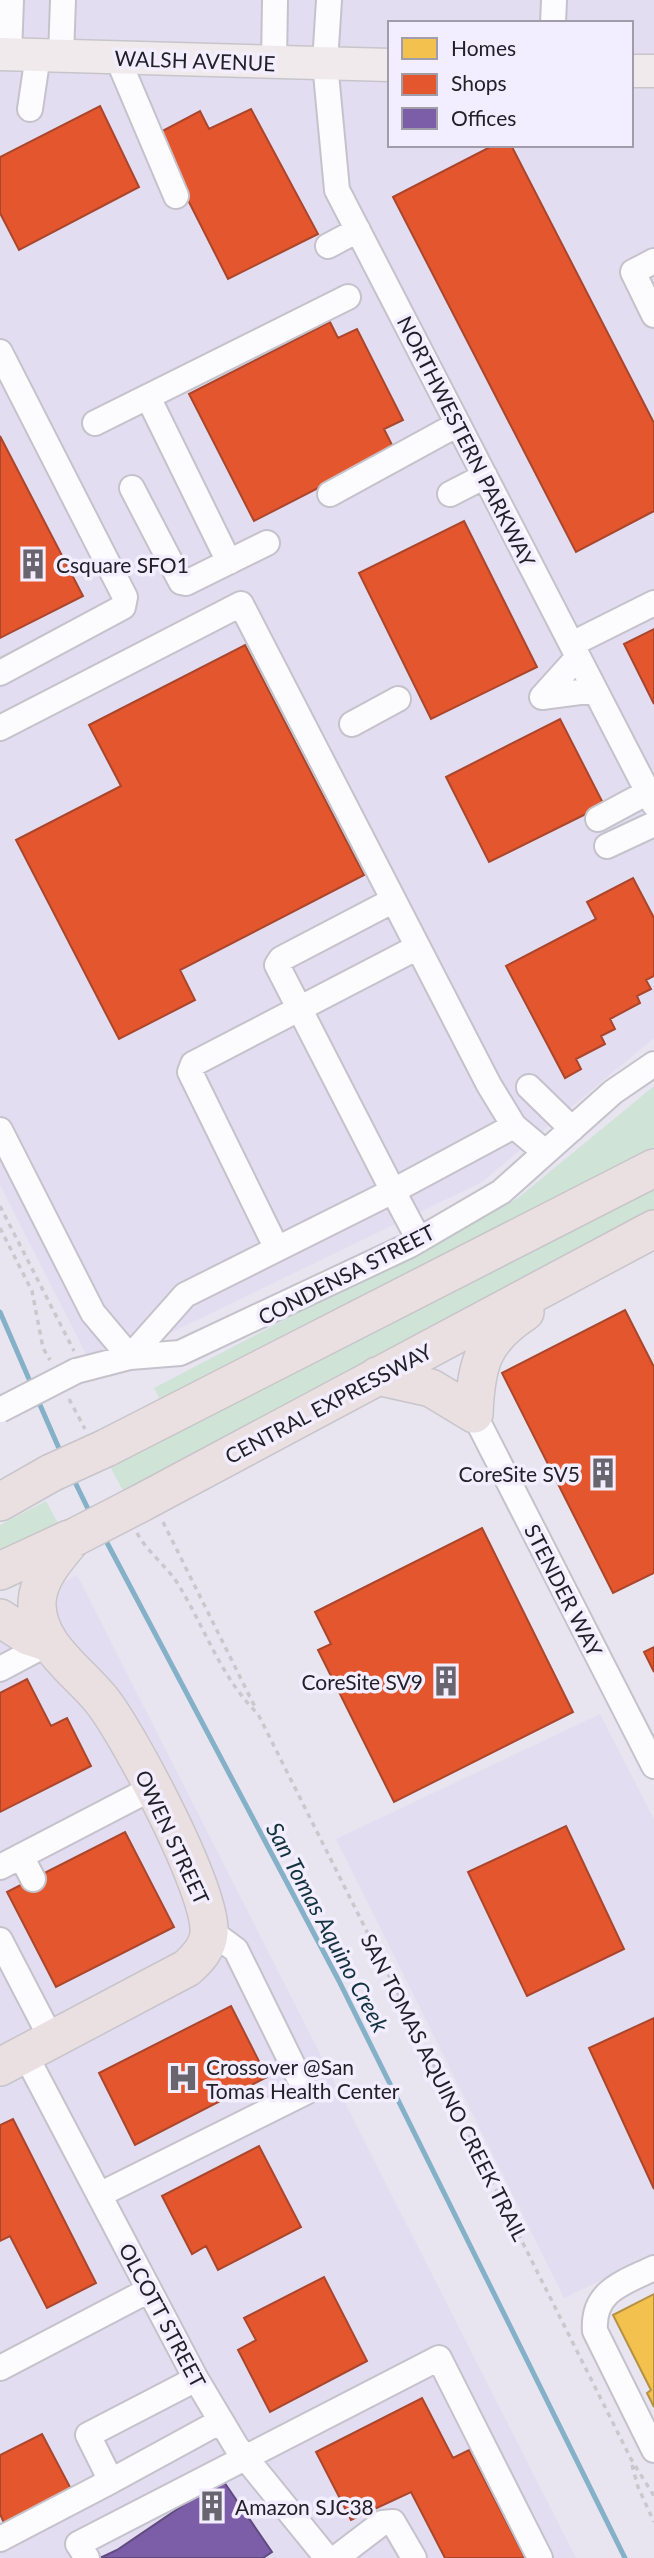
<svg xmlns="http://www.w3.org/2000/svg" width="654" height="2558" viewBox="0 0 654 2558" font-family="Lato,sans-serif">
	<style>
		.built { fill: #e3ddf1; fill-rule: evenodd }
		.green { fill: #d0e3d7 }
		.homes { fill: #f2c14e; stroke: #b49143; stroke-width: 2 }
		.shops { fill: #e4572e; stroke: #aa462c; stroke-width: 2 }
		.offices { fill: #7b5ea7; stroke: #614b81; stroke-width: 2 }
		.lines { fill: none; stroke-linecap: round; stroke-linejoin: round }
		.stream { stroke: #84b1c7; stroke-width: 5 }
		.minor-casing { stroke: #c4c2cb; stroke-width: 28 }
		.major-casing { stroke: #c7c5ca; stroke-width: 35 }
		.highway-casing { stroke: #c7c5ca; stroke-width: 40 }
		.path { stroke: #cac8cc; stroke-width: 3.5; stroke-dasharray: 5 5; stroke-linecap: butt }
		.minor { stroke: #fcfbfd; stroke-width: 24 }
		.major { stroke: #f0eaec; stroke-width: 32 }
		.highway { stroke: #eadfe1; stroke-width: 37 }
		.minor-bridge-casing { stroke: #c4c2cb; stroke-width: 28; stroke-linecap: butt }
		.highway-bridge-casing { stroke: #c7c5ca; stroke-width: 40; stroke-linecap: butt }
		.minor-bridge { stroke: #fcfbfd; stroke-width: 24 }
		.highway-bridge { stroke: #eadfe1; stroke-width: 37 }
		.labels { text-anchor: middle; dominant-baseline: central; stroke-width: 7; stroke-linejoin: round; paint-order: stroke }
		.street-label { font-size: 21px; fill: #232028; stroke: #f3eeff }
		.poi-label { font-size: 21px; fill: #232028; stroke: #f3eeff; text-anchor: start }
		.water-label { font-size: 23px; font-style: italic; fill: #12323e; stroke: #f3eeff }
	</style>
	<rect width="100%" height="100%" fill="#e8e5f0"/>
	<path class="built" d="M0 0H654V1038L482 1182 94 1370 0 1185ZM390 23H631V145H390Z
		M77 1575 576 2558H0V1616Z
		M600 1714 654 1819V2255L564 2298 336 1839Z"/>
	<path class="green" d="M654 1086V1147L163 1405 154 1388 518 1198Z
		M654 1181V1217L125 1495 111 1468 122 1460Z
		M46 1501 60 1527 0 1557V1525Z"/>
	<path class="homes" d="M654 2294V2407L647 2393 651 2390 613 2315Z"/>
	<path class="shops" d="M100 106 139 187 19 250 0 213V157Z
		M251 109 318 234 228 279 155 135 200 111 209 129Z
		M494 145H511L654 423V511L576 552 393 197Z
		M330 322 338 338 357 329 403 420 384 429 394 449 254 521 189 394Z
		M0 436 83 596 0 638Z
		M464 521 537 667 431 719 359 573Z
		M654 629V704L624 644Z
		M245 645 364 875 180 970 195 1000 119 1039 16 840 121 786 89 725Z
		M560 719 604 805 489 862 446 777Z
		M633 878 654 918V976L646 980 651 989 637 996 640 1003 610 1019 615 1029 601 1036 605 1044 576 1059 581 1069 565 1078 506 966 596 919 587 902Z
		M625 1310 654 1367V1573L613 1593 502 1373Z
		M482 1528 573 1712 394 1802 318 1650 331 1644 315 1612Z
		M654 1647V1672L644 1652Z
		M27 1679 51 1726 67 1718 91 1766 0 1812V1693Z
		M566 1826 624 1949 527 1996 468 1872Z
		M125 1832 174 1927 56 1987 7 1892Z
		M231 2006 267 2077 135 2145 99 2073Z
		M654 2018V2189L589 2048Z
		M13 2119 96 2283 47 2308 10 2236 0 2241V2125Z
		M259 2146 301 2227 218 2270 206 2246 192 2254 162 2196Z
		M324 2277 367 2361 270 2412 238 2350 256 2340 244 2318Z
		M422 2398 453 2458 469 2450 525 2558H445L411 2492 351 2520 316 2452Z
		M42 2434 71 2489 4 2523 0 2514V2455Z"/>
	<path class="offices" d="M222 2479 272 2552 263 2558H100L117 2550Z"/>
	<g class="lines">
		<path class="stream" d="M0 1312 32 1386
			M37 1398 61 1453
			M73 1478 90 1513
			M104 1537 339 1981 625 2558"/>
		<g class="minor-casing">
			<path id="minor" d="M329 0 325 63 337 190 654 804
				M553 23 554 0
				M9 54 11 0
				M61 56 63 0
				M117 57 176 196
				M274 62 275 0
				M30 109 38 55
				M328 246 358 230
				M654 261 633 272 654 315
				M0 352 125 597 123 607 0 673
				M148 397 229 562
				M95 423 348 297
				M132 488 181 582 186 583 267 543
				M330 494 458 424
				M450 494 485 476
				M572 644 654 603
				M542 697 578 657
				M542 697 595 690
				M352 724 398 699
				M0 728 241 604 489 1085 514 1126 545 1152
				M598 819 648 792
				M607 846 654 824
				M529 1087 572 1129
				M0 1130 93 1313 130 1357
				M419 1240 393 1191 514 1126
				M277 1249 190 1072 193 1064 416 948
				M130 1357 185 1295 393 1191 277 965 281 959 392 901
				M76 1371 130 1357 180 1353 410 1245 501 1192 613 1092 654 1064
				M474 1414 654 1766
				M0 1669 49 1643
				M21 1856 33 1879
				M0 1867 152 1788
				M0 1940 52 2040
				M25 2054 196 2379 236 2446 327 2558
				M99 2195 306 2092 236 1950 209 1930
				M654 2268C623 2283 592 2291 595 2331L654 2450
				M0 2368 149 2290
				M111 2481 221 2421
				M0 2539 111 2481 88 2435 196 2379
				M87 2558 78 2544 439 2358 540 2558
				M336 2558 382 2523 393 2522 414 2558"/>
		</g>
		<g class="major-casing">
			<path id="major" d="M0 54 390 65
				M631 71H654"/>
		</g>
		<g class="highway-casing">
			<path id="highway" d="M377 1376 431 1388 474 1414
				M474 1414C476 1365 482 1340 525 1312
				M106 1448 654 1168
				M0 1502 51 1473
				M139 1504 654 1229
				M0 1571 69 1539
				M0 1618 28 1636 49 1643
				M0 2067 187 1968C197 1959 208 1948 209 1933 212 1891 131 1739 103 1702 80 1672 36 1646 37 1602 38 1577 58 1556 73 1538"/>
		</g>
		<path class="path" d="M0 1206 74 1351
			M0 1228 32 1291 43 1348 50 1360
			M69 1399 85 1429
			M163 1522 256 1709
			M137 1533C148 1553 166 1565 178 1584 205 1628 221 1678 258 1714L631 2459 654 2496
			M632 2465 638 2487 654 2522"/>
		<use href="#minor" class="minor"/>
		<use href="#major" class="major"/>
		<use href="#highway" class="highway"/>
		<g class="minor-bridge-casing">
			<path id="minor-bridge" d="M0 1410 76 1371"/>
		</g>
		<g class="highway-bridge-casing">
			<path id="highway-bridge" d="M51 1473 106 1448
				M73 1538 139 1504"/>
		</g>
		<use href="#minor-bridge" class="minor-bridge"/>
		<use href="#highway-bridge" class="highway-bridge"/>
	</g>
	<defs>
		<g id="building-bare" transform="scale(2.415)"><path d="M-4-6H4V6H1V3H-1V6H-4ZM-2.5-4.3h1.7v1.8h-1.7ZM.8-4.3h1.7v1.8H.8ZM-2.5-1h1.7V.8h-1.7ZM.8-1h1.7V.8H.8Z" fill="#68656e" stroke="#f3eeff" stroke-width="2.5" paint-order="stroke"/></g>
		<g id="hospital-bare" transform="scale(2.415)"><path d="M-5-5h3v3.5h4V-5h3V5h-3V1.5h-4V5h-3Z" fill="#68656e" stroke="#f3eeff" stroke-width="2.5" paint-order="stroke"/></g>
	</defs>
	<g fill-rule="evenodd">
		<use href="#building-bare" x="33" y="564"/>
		<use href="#building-bare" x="603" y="1473"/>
		<use href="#building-bare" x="446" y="1681"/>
		<use href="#hospital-bare" x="183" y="2078"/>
		<use href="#building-bare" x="212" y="2506"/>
	</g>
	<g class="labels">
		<g class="street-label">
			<text transform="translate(195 60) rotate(2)">WALSH AVENUE</text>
			<text transform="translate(467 441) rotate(63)">NORTHWESTERN PARKWAY</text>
			<text transform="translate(346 1274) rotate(-27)">CONDENSA STREET</text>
			<text transform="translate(328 1403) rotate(-28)">CENTRAL EXPRESSWAY</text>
			<text transform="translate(564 1590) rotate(63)">STENDER WAY</text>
			<text transform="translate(173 1837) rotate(65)">OWEN STREET</text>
			<text transform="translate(445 2087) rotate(63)">SAN TOMAS AQUINO CREEK TRAIL</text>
			<text transform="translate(163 2315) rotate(62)">OLCOTT STREET</text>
		</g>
		<g class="poi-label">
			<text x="56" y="564">Csquare SFO1</text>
			<text x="580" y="1473" text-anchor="end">CoreSite SV5</text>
			<text x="423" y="1681" text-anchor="end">CoreSite SV9</text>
			<text x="206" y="2066">Crossover @San<tspan x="206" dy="24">Tomas Health Center</tspan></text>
			<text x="235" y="2506">Amazon SJC38</text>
		</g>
		<g class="water-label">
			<text transform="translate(328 1927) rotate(62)">San Tomas Aquino Creek</text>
		</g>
	</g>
	<rect x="388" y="21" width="245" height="126" fill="#f3eeff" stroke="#a09ca9" stroke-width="2"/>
	<rect x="402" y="38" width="35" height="21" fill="#f2c14e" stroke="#a09ca9" stroke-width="2"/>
	<text x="451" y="56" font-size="21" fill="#232028">Homes</text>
	<rect x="402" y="74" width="35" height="21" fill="#e4572e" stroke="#a09ca9" stroke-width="2"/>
	<text x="451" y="91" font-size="21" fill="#232028">Shops</text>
	<rect x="402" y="108" width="35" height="21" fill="#7b5ea7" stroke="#a09ca9" stroke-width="2"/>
	<text x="451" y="126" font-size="21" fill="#232028">Offices</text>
</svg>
